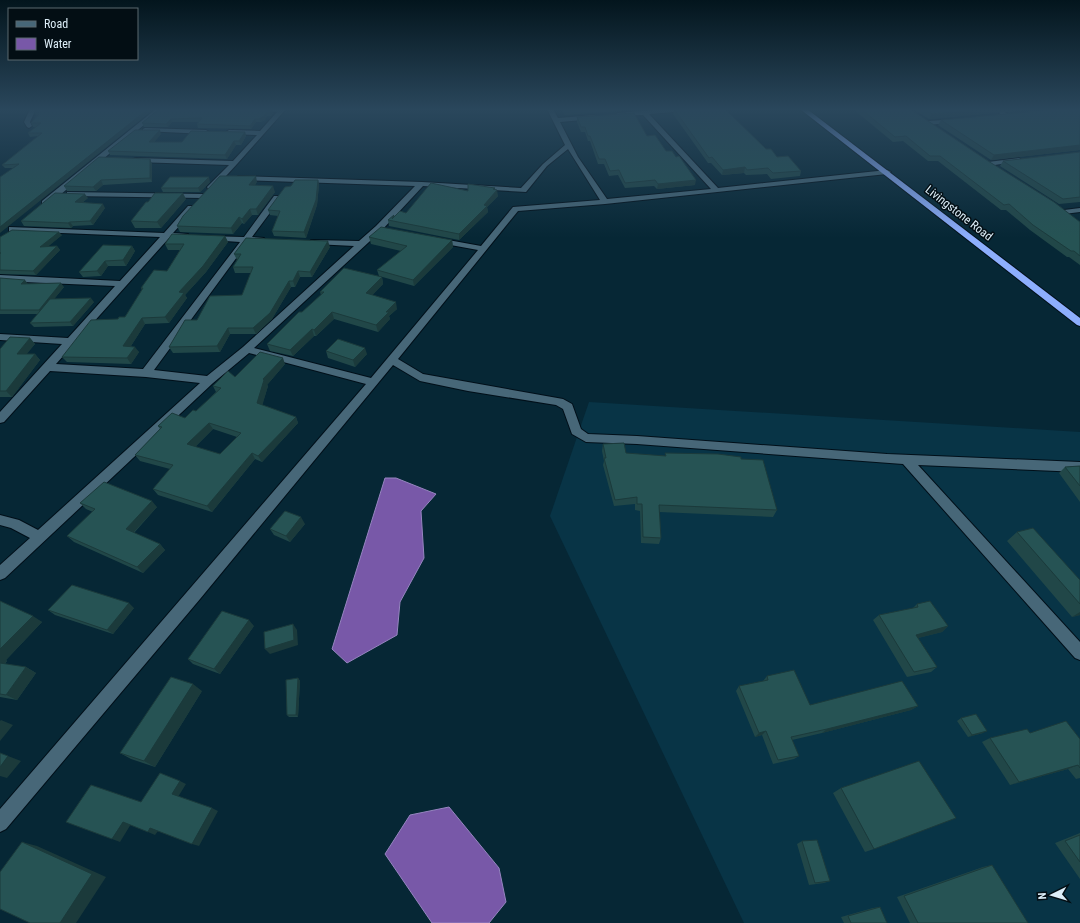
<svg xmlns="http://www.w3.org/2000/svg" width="1080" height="923" viewBox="0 0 1080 923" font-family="'Roboto Condensed',sans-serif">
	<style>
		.built { fill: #083446 }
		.water { fill: #7858a8; stroke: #9685c0 }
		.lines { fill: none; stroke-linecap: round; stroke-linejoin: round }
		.street-casing { stroke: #000f19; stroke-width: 2 }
		.highway-casing { stroke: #000f19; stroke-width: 2 }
		.street { fill: #476778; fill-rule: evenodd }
		.highway { fill: #8daefd; fill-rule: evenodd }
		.wall { fill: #214748; fill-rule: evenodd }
		.shaded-wall { fill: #1b3a3b }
		.building { fill: #265354; stroke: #1b3a3b; fill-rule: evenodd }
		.labels { text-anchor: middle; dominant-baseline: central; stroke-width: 3; stroke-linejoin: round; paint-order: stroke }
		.far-street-label { font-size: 12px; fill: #ddeef8; stroke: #030e14 }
	</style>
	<rect width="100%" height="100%" fill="#062735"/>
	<path class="built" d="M589 402 1080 432V923H744L550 516Z"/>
	<path class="water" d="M385 478H396L436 494 421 511 424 558 400 602 397 635 347 663 332 649Z
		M449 807 499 868 506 902 489 923H432L385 854 410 815Z"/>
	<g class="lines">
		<g class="street-casing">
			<path id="street" d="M30 109H36L30 122 32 126 29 128 27 127 24 122Z
				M156 109H163L48 205H42V201Z
				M261 109H286L237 164 214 189H208L207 187 229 165 135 162 132 160 135 158 233 161 257 135 229 134 226 132 229 130 260 131 277 112 264 111Z
				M547 109H553L558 118 594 115 597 117 594 119 560 122 578 157 607 199 711 189 643 115 616 116V114L618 113 666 109H689L686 111 649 114 718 188 887 170 891 172 887 174 605 204 518 211 398 359 423 374 563 399 572 404 581 429 588 434 637 436 887 454 1080 462V472L918 465 1080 642V660L1075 658 903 464 637 444 586 442 572 434 563 409 556 405 468 391 420 381 393 365 200 599 6 829 0 832V809L366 384 249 353 213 383 5 578 0 580V565L30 538 11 528 0 525V515L19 520 38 530 200 383 146 377 50 371 4 422 0 423V412L62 344 0 340V334L68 338 115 286 0 281V275L120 281 160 237 12 231H9V227L164 233 188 206H194V210L173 233 188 234 189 236 188 238H169L56 364 143 369 240 242 210 240 206 238 207 236 244 237 274 196H280L281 198 252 237 264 238 265 240 264 242H248L154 370 207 376 243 347 354 246 314 244 310 242 311 240 359 241 376 226 415 186 241 180 237 178 238 176 422 182 521 188 543 164 565 145ZM568 149 600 200 513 207 481 246 437 238H434L433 240 434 242 478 250 371 378 254 348 382 230 423 186 526 192 547 166Z
				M992 109H999L1011 116 1006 117Z
				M956 119 959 121 958 122 929 125 926 123 929 121Z
				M145 128 206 130 209 132 206 134 143 131V129Z
				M1019 158 1022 160 1021 161 988 166 984 164 988 162Z
				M67 192 203 194 207 196 203 198 70 196H67Z
				M1080 208V212L1064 214 1060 212 1064 210Z"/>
		</g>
		<g class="highway-casing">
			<path id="highway" d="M800 109H807L1080 318V326L1077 325Z"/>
		</g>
		<use href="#street" class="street"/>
		<use href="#highway" class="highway"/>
	</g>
	<path class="wall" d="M154 109 13 168H5L2 165 38 136 30 137 28 133 36 127H33L31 123 37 116 34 112Z
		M159 109H263L273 113 271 116H267L265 120 261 122H256L251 129 198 128 197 124 199 122H172L168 127H144L142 123Z
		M561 109H630V110L565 115Z
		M674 109 766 149 777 157 801 171 800 176 771 179 767 174 746 175 744 173 722 175 711 163H708L673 114Z
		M853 109H910L1080 222V265L1069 257H1067L1030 230 1006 210H1001L938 161H928L903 141 893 142Z
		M913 109H1038L929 119Z
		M1080 109V150L991 160 938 125 941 120Z
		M577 117 647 136 666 151 676 157 695 185 657 189 654 186 625 188 618 175 609 176 604 164H598L590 141H588L585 132H581L577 122Z
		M245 132 246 136 241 145H236L227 159 110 155 108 151 161 134 154 142H182Z
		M1080 152V202L1059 204 1000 166 1003 161Z
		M150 159 152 164V182L103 185 96 191H67L64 186Z
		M318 180 319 185 317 205 306 238 274 236 272 231 278 216 270 215 268 210 291 186Z
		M210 182 200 192H163L161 188Z
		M257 182 255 185 275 192 258 215H252L244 224 242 223 233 234 180 232 177 226Z
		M495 190 498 196 487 207 488 212 459 240 389 226 388 220 394 215V217L468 191Z
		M88 198 83 202 105 208 93 225 73 226 71 228 24 226 21 221Z
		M186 199 161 228H135L131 221Z
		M62 235 48 246H57L60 250 36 275 0 274V237Z
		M225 236 228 242 206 272 185 295 187 298 169 323 145 324 131 346 139 352 131 364 67 362 62 357 118 319 125 317 142 290 141 288 167 271 180 250H168L165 244Z
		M369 237 452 240 453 247 414 286 379 276 377 270 401 251 371 244Z
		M132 246 135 251 126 266H108L101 276 83 277 79 272Z
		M330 247 312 277H300L295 287H291L272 319 256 334H230L220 352 173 353 169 347 197 320 242 295 251 273H235L233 267 237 260 234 254Z
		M382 277 383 284 372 295 397 309 389 316 390 319 378 332 334 319 316 336H314L293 356 270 351 267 344 321 295 320 292Z
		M0 278 28 284 64 287 54 299 94 302 73 326 34 327 30 323 38 314H0Z
		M30 338 35 344 26 354H35L40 360 12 397H0V349Z
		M326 351 367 354 355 367 328 358Z
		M285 364 267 385 268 386 262 405 296 417 298 423 262 462 255 459 212 512 158 495 153 489 170 469 140 461 135 455 160 429 158 426 185 418 196 411 216 392 213 386 235 377ZM213 429 237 437 220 454 195 447Z
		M603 444 626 453 665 456V453L741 459 777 510 773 517 659 512 661 538 659 544 641 543 640 511 635 510V504L614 506 603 465 604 461 602 451Z
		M1080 466V502L1059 473 1065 467Z
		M80 503 157 507 134 533 160 544 165 550 143 573 74 542 67 536 93 512 86 509Z
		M305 524 290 542 274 535 270 529Z
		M1017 532 1080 580V615L1072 617 1007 541Z
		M0 601 42 622 6 660 7 661 5 664 26 667 36 673 17 700 0 697Z
		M917 604 948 626 942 632 918 638 937 667 931 672 907 677 873 620 879 615 913 608Z
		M134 608 113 634 55 615 48 610Z
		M254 626 220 674 193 664 188 659Z
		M767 676 810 705 918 706 911 710 822 733 792 740 799 756 794 759 773 764 762 735 755 737 736 691 739 686 763 681Z
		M298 678 300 681 298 717H289L287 715Z
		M202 691 155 767 131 759 120 753Z
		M961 718 983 733 968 737 957 721Z
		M990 738 1080 739V778L1076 779 1068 769 1010 785 982 742Z
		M841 788 874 849 865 852 833 793Z
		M1080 833V879L1055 843Z
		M802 841 830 881 824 883 809 885 797 844Z
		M992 865 1028 923H910L897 897 983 867Z
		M880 907 887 923H844L841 917 873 908Z"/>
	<path class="shaded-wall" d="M148 109H154L0 233V227Z
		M990 109H1038L929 119 932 114Z
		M272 110 273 113 271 116 270 113Z
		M266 113 267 116 265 120 261 122 259 119Z
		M171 119 172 122 168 127 166 124Z
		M255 119 256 122 251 129 250 126Z
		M160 130 161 134 151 146 149 142Z
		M245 132 246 136 241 145 239 141Z
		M234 141 236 145 227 159 225 155Z
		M1080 145V150L991 160 994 155Z
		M150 159 152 164V182L150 178Z
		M745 167 744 173 722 175 723 170Z
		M256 176 257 182 251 190 249 185Z
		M209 177 210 182 200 192 198 188Z
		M101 180 103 185 96 191 93 187Z
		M318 180 319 185 317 205 306 238 304 232Z
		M696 180 695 185 657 189 658 184Z
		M273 186 275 192 258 215 256 209Z
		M495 188V193L497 190 498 196 487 207 488 212 459 240V234L484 205 493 189Z
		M183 193 186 199 161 228 157 222Z
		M85 194 88 198 78 206 75 202Z
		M103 204 105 208 93 225 90 221Z
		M250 209 252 215 244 224 242 219Z
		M239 217 242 223 233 234 231 228Z
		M70 222 73 226 71 228 68 223Z
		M59 232 62 235 43 251 40 247Z
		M225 236 228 242 206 272 185 295 187 298 169 323 165 317 179 292Z
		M452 240 453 247 414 286 413 280Z
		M328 241 330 247 312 277 310 272Z
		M57 246 60 250 36 275 33 271Z
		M132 246 135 251 126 266 123 260Z
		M105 261 108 266 101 276 97 271Z
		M298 271 300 277 295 287 293 281Z
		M382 277 383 284 368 300 366 293Z
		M25 280 28 284H21Z
		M289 281 291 287 272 319 256 334 253 328Z
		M61 283 64 287 42 314 39 310Z
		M91 298 94 302 73 326 70 322Z
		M396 302 397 309 389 316 390 319 378 332 376 325 386 312Z
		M332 312 334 319 316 336 314 330Z
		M142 318 145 324 127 352 123 346Z
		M228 328 230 334 220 352 217 346Z
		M312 329 314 336 293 356 290 350Z
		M30 338 35 344 22 360 17 354Z
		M135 347 139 352 131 364 127 358Z
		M365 348 367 354 355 367 353 360Z
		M35 354 40 360 12 397 6 391Z
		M283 358 285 364 267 385 268 386 261 410 257 403 263 379Z
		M296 417 298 423 262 462 258 456Z
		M209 423 213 429 191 451 187 444Z
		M252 453 255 459 212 512 207 506Z
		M152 501 157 507 131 535 126 529Z
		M301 517 305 524 290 542 286 536Z
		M160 544 165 550 143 573 137 567Z
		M129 603 134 608 113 634 107 630Z
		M1080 612V615L1072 617Z
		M33 616 42 622 6 660 7 661 2 667 0 666V649Z
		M249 620 254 626 220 674 214 669Z
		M293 624 297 630 298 645 270 654 265 649Z
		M948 626 942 632 910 640 916 635Z
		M26 667 36 673 17 700 6 695Z
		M298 678 300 681 298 717 296 715Z
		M193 684 202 691 155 767 144 761Z
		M918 706 911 710 822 733 827 729Z
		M1 720 13 725 0 741V721Z
		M766 731 762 735 755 737 759 733Z
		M987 731 983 733 968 737 972 735Z
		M8 756 21 761 7 778 0 776V767Z
		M1078 765 1068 769 1010 785 1019 782Z
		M180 781 186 784 178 797 172 794Z
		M212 808 218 811 199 846 192 844Z
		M123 822 131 824 120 842 112 839Z
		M150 828 158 831 155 835 148 832Z
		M22 842 37 846 106 877 76 923H60Z"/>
	<path class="building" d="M39 109H148L0 227V177L19 164 2 165 42 133H28L41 123H31L39 114H36L39 112H34Z
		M159 109H263L272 110 270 113H266L264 116 259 119H255L250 126 197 124 202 118 171 119 166 124 142 123Z
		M564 109H582L565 110Z
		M674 109H725L766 149H771L777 157 788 156 801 171 773 173 768 168 747 170 745 167 723 170 712 157 709 158Z
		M861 109H910L988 161 1054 202 1080 222V256L1074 251H1071L1033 225 1009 204 1004 205 940 156H930L906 136 895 137Z
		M923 109H990L932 114Z
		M1060 109H1080V145L994 155 941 120Z
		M634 113 647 136 655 135 666 151H672L676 157 679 156 696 180 658 184 655 180 625 183 619 170 610 171 605 159H599L590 136H588L585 127H581L577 117Z
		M135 130H160L149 142H182L191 131 245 132 239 141H234L225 155 108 151Z
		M1080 152V197L1063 199 1003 161Z
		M99 157 150 159V178L101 180 93 187 64 186Z
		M220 176H256L249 185 273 186 256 209H250L242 219 239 217 231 228 177 226 183 216Z
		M170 177H209L198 188H161Z
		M295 180H318L316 200 304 232 272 231 280 211 268 210 285 187 291 186Z
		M431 183 468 191V184L495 188 493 189 497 190 484 205 487 206 459 234 388 220 394 215 392 219 400 211 406 213Z
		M55 193 85 194 75 202 103 204 90 221 70 222 68 223 21 221Z
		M155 193H183L157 222 131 221 146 202H148Z
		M381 227 452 240 413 280 377 270 407 246 369 237Z
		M12 230 59 232 40 247 57 246 33 271 0 270V253H1H0V237Z
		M172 234 225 236 203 266 179 292 184 293 165 317 142 318 123 346 135 347 127 358 62 357 91 320 118 319 119 317H125L143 288H141L154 270 167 271 184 244H165Z
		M246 238 328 241 310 272 298 271 293 281H289L270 313 253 328H228L217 346 169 347 185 320H197L210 296 242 295 253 267H233L241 254H234Z
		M103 245 132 246 123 260 105 261 97 271 79 272Z
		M344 268 382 277 366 293 396 302 386 312H389L376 325 332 312 314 330 312 329 290 350 267 344 299 312H302L324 292H320Z
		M0 278 25 280 21 284 61 283 39 310H0Z
		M91 298 70 322 30 323 50 299Z
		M10 337 30 338 17 354H35L6 391H0V349Z
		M338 339 365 348 353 360 326 351Z
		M260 352 283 358 263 379 264 380 257 403 296 417 258 456 252 453 207 506 153 489 173 465 135 455 162 427 158 426 172 413 185 418 193 410 196 411 221 388 213 386 228 371 235 377ZM209 423 241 433 220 454 187 444Z
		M624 443 626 453 666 456 665 453 718 454 741 457V459L763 460 777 510 659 505 661 538 643 537 642 504H637V497L615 500 604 458H606L603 444Z
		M1080 466V486L1065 467Z
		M104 482 152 501 126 529 160 544 137 567 67 536 95 509 80 503Z
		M285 511 301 517 286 536 270 529Z
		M1033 528 1080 580V604L1017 532Z
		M72 585 129 603 107 630 48 610Z
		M0 601 33 616 0 649Z
		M930 601 948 626 916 635 937 667 914 672 879 615 918 607 917 604Z
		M222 611 249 620 214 669 188 659Z
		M293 624 294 640 265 649 264 632Z
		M0 663 26 667 6 695 0 694Z
		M794 670 810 705 902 681 918 706 827 729 791 737 799 756 778 760 766 731 759 733 739 686 768 680 767 676Z
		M171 677 193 684 144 761 120 753Z
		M298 678 296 715H287L286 680Z
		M976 714 987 731 972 735 961 718Z
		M1066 721 1080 739V768L1078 765 1019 782 990 738 1027 729 1030 733Z
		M0 753 8 756 0 767Z
		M919 761 956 818 874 849 841 788Z
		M160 773 180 781 172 794 212 808 192 844 150 828 148 832 123 822 112 839 66 822 91 785 141 802Z
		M1080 835V862L1065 841Z
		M817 840 830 881 815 883 802 841Z
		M22 842 92 874 60 923H30L0 909V872Z
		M992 865 1028 923H918L904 896Z
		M880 907 887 923H851L848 916Z"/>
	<linearGradient id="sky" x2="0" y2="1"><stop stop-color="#03151d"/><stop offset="0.46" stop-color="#2a475c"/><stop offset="1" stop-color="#2a475c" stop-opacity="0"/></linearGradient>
	<rect width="1080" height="238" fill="url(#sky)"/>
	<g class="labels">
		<g class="far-street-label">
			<text transform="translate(959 213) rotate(38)">Livingstone Road</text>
		</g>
	</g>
	<rect x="8" y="8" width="130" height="52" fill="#030e14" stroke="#5a686f"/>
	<rect x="16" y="21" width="20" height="6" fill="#476778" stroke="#5a686f"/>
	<text x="44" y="28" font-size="12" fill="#ddeef8">Road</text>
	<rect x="16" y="38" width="20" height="12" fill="#7858a8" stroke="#5a686f"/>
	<text x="44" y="48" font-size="12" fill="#ddeef8">Water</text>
	<g transform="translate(1052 895) rotate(265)" stroke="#030e14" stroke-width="3" paint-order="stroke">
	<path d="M0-3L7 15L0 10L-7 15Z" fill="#ddeef8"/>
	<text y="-6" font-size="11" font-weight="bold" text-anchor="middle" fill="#ddeef8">N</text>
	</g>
</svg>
